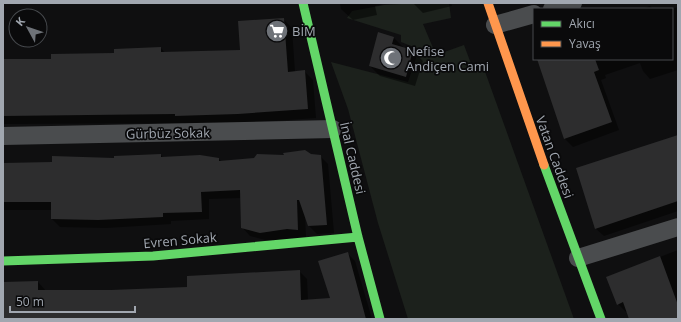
<svg xmlns="http://www.w3.org/2000/svg" width="681" height="322" viewBox="0 0 681 322" font-family="'Open Sans',sans-serif">
	<style>
		.green { fill: #1c211c }
		.shadow { fill: #0007 }
		.building { fill: #2d2d2e }
		.lines { fill: none; stroke-linecap: round; stroke-linejoin: round }
		.street { stroke: #4a4c4e; stroke-width: 18 }
		.fast { stroke: #63d668; stroke-width: 9 }
		.slow { stroke: #ff974d; stroke-width: 9 }
		.labels { text-anchor: middle; dominant-baseline: central; stroke-width: 3.5; stroke-linejoin: round; paint-order: stroke }
		.poi-label { font-size: 13px; fill: #a1a7b0; stroke: #0a0a0b; text-anchor: start }
		.street-label { font-size: 13px; fill: #a1a7b0; stroke: #0a0a0b }
	</style>
	<rect width="100%" height="100%" fill="#0f0f10"/>
	<path class="green" d="M417 3H449L451 18 423 24 436 55 464 45 473 69 483 66 574 319H408L378 223 348 109 331 62 408 82 419 49 401 42V35L347 18 352 11 384 5Z"/>
	<path class="shadow" d="M340 3H388L375 6 377 15 353 20 341 9Z
		M413 3H451L452 6 423 13Z
		M525 3H535L527 5Z
		M650 6 653 9H642Z
		M678 7V70L650 79 643 71 640 63 605 75 606 78 601 80 619 130 573 147 565 139 538 59H672V9Z
		M283 19 292 28 295 72 304 71 313 80 316 118 248 123 185 125 183 123 3 124V60H52L161 48 165 53 241 51Z
		M394 38 404 48 413 51 423 61 415 86 380 76 370 66Z
		M678 136V211L604 236 595 228Z
		M161 155 163 158 219 159 222 162 320 156 328 164 334 233 317 234 309 226 305 215 306 237 269 241 250 236 242 227 241 198 209 199V219L171 221V224L106 228 60 227 52 219V210H3V164L53 163Z
		M678 250V319H630L627 312H626L618 304 608 277Z
		M347 253 355 261 372 319H3V283L38 282 46 291H111L188 288 299 271 307 279 308 300 331 299Z"/>
	<path class="building" d="M284 18 288 72 305 70 308 109 238 114 175 116V114L3 116V59H51V54L114 53V49L161 47V52L240 50 238 21Z
		M378 32 394 37 392 44 413 50 406 77 369 66Z
		M537 59H595L599 70 594 72 612 122 564 139Z
		M678 135V201L595 229 576 168Z
		M305 150 311 154 321 155 327 225 308 226 299 200H297L298 230 287 229 260 233 241 228 240 190 201 192 202 212 163 213V217L98 220 51 219V202H3V163L52 162V156L114 158V156L161 154V157L200 155 219 158V161L254 158 257 154 284 155 283 153Z
		M348 252 366 319H3V282L38 281V290H111L187 287V276L300 270 301 300 330 298 318 261Z
		M660 256 678 305V319H629L623 302 617 305 606 277Z"/>
	<g class="lines">
		<path class="street" d="M552 9 573 3
			M495 25 534 14
			M3 136 333 129
			M578 258 678 227"/>
		<path class="fast" d="M303 3 358 237 380 319
			M544 165 601 319
			M3 261 153 256 358 237"/>
		<path class="slow" d="M488 3 544 165"/>
	</g>
	<defs>
		<g id="supermarket-disc" transform="scale(1.15)"><circle r="9.5" fill="#6e7278" stroke="#0a0a0b"/><path d="M-6-5.5h2.5l.6 2H6L4.5 2H-2.5L-4.4-4H-6ZM-1.5 3.2a1.3 1.3 0 1 0 .1 0ZM3 3.2a1.3 1.3 0 1 0 .1 0Z" fill="#fff"/></g>
		<g id="mosque-disc" transform="scale(1.15)"><circle r="9.5" fill="#6e7278" stroke="#0a0a0b"/><path d="M3.5-4.9A6 6 0 1 0 3.5 4.9A5 5 0 1 1 3.5-4.9Z" fill="#fff"/></g>
	</defs>
	<g fill-rule="evenodd">
		<use href="#supermarket-disc" x="277" y="31"/>
		<use href="#mosque-disc" x="391" y="58"/>
	</g>
	<g class="labels">
		<g class="poi-label">
			<text x="292" y="31">BİM</text>
			<text x="406" y="51">Nefise<tspan x="406" dy="15">Andiçen Cami</tspan></text>
		</g>
		<g class="street-label">
			<text transform="translate(168 133) rotate(-1)">Gürbüz Sokak</text>
			<text transform="translate(555 157) rotate(70)">Vatan Caddesi</text>
			<text transform="translate(353 158) rotate(77)">İnal Caddesi</text>
			<text transform="translate(180 240) rotate(-5)">Evren Sokak</text>
		</g>
	</g>
	<rect width="681" height="322" fill="none" stroke="#a1a7b0" stroke-width="8"/>
	<rect x="533" y="8" width="140" height="52" fill="#0a0a0b" stroke="#46494d"/>
	<rect x="541" y="21" width="20" height="6" fill="#63d668" stroke="#46494d"/>
	<text x="569" y="28" font-size="12" fill="#a1a7b0">Akıcı</text>
	<rect x="541" y="41" width="20" height="6" fill="#ff974d" stroke="#46494d"/>
	<text x="569" y="48" font-size="12" fill="#a1a7b0">Yavaş</text>
	<g transform="translate(28 28) rotate(310)"><circle r="19" fill="#0a0a0b" stroke="#46494d"/>
	<path d="M0-3L7 15L0 10L-7 15Z" fill="#6e7278"/>
	<text y="-6" font-size="11" font-weight="bold" text-anchor="middle" fill="#a1a7b0">K</text>
	</g>
	<path d="M10 306v6h125v-6" fill="none" stroke="#a1a7b0" stroke-width="2"/>
	<text x="16" y="306" font-size="12" fill="#a1a7b0" stroke="#0a0a0b" stroke-width="3" paint-order="stroke">50 m</text>
</svg>
